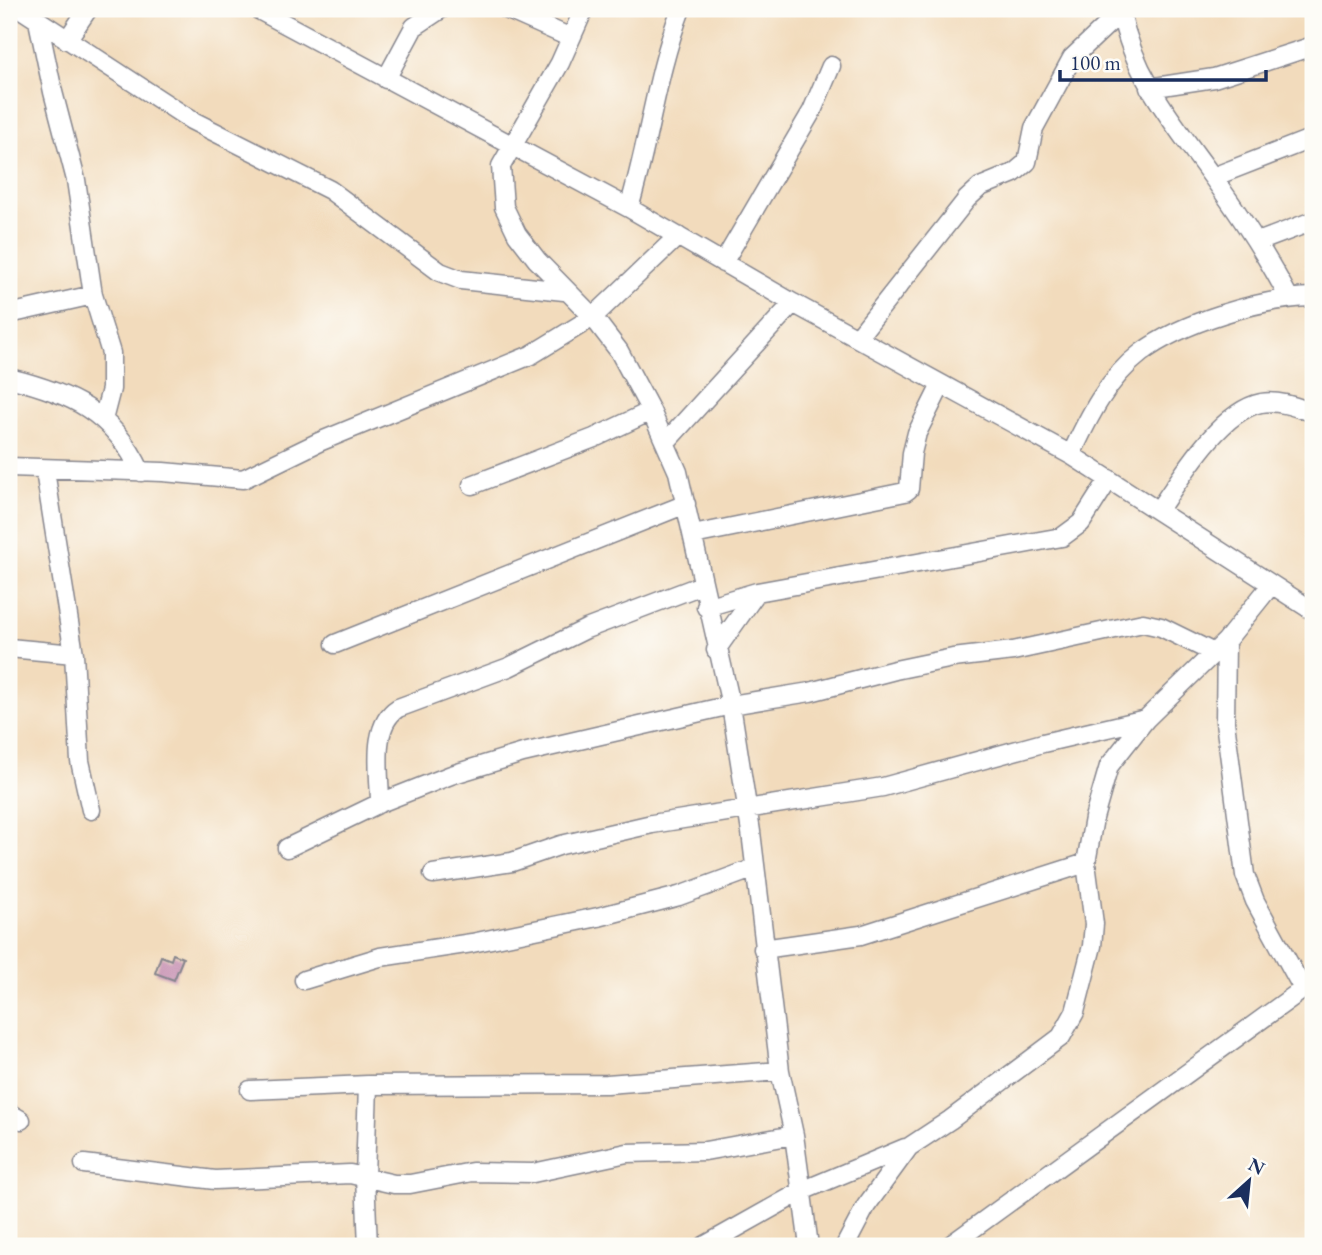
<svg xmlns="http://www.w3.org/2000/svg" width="1322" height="1255" viewBox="0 0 1322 1255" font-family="'EB Garamond',serif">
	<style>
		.building { fill: #c793b4 }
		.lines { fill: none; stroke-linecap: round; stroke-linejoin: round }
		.minor-casing { stroke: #86858d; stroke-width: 21 }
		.minor { stroke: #fff; stroke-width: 18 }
	</style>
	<rect width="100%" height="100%" fill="#fdfcf7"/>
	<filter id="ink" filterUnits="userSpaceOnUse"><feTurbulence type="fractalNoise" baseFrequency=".0143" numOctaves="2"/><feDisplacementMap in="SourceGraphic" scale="14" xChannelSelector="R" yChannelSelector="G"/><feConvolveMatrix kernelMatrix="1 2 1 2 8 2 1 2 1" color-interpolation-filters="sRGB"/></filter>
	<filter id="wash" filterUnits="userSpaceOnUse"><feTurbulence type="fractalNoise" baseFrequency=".00686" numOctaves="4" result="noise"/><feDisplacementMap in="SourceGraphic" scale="28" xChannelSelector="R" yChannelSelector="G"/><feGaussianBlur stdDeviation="1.57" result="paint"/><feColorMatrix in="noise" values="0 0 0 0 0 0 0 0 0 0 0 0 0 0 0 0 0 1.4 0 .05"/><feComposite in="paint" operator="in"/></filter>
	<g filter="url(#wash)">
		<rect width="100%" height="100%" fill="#f2dbbc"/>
		<g id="blocks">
			<path class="building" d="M173 954 183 958 174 980 155 973 161 956 171 960Z"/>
		</g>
	</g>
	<g filter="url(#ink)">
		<use href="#blocks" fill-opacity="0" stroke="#86858d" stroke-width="2"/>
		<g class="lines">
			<g class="minor-casing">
				<path id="minor" d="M21 9 191 120 330 190 440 272 461 280 564 291
					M257 9 629 208 793 303 1071 455 1313 611
					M506 9 571 38
					M584 9 560 63 501 166 504 207 517 234 537 260 593 317 619 351 651 411 678 472 731 705 751 832 780 1071 794 1135 809 1246
					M1121 12C1134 78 1176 126 1214 179 1242 218 1267 256 1289 298
					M38 21 53 92 76 180 93 295 111 353V389L103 420
					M67 40 88 9
					M386 79 414 27 441 9
					M1149 88 1214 78 1313 46
					M1213 177 1313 138
					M629 208C649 142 656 74 681 9
					M1258 242 1313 221
					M723 263 812 111 831 66
					M9 314 93 295
					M858 337 967 199 980 187 1014 173 1027 162 1034 128 1072 58 1124 9
					M9 378C70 393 113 412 141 472
					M666 442 793 303
					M1071 455C1088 418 1107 379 1141 353 1182 322 1262 298 1313 297
					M9 467 163 472 243 479 319 442 531 355 593 317 678 236
					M45 471 74 654 80 761 91 810
					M472 485 594 438 651 411
					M1158 511C1180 479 1220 411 1261 403 1279 400 1296 407 1313 413
					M693 535 905 492 909 489 912 453 917 433 941 385
					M706 607 757 592 1062 537 1081 523 1109 479
					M1226 641 1225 722 1245 875 1255 901 1303 989
					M335 644 686 504
					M9 648 74 654
					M716 650 757 592
					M380 803C380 773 370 726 398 708L509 667 586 629 702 585
					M287 848 380 803 451 775 523 753 731 705 810 692 895 670 953 658 1013 651 1143 623 1161 627 1214 653
					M433 874 512 862 561 845 652 824 883 787 1043 743 1146 719
					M763 949 861 935 1086 863
					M304 980 380 957 472 943 598 917 679 896 755 868
					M250 1090 368 1085 607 1084 780 1071
					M9 1113 21 1120
					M84 1164 215 1180 350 1174 394 1184H410L472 1172 533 1173 627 1153 705 1151 794 1135
					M368 1246 365 1177 368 1085
					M704 1246 802 1191 905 1148
					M845 1246 866 1206 909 1147 950 1120 1061 1037 1075 1012 1092 946 1094 924 1086 863 1094 818 1109 766 1146 719 1226 641 1271 585
					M949 1246 1313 982"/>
			</g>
			<use href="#minor" class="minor"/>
		</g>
	</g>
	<rect width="1322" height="1255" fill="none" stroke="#fdfcf7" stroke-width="35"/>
	<g transform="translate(1249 1181) rotate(27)" stroke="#fdfcf7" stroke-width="5" paint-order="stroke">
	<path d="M0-5L12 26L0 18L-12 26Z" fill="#1b2f5e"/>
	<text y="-10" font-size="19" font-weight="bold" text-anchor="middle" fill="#1b2f5e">N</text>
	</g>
	<path d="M1060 70v10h206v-10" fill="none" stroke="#1b2f5e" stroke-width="3.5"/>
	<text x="1070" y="70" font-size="21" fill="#1b2f5e" stroke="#fdfcf7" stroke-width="5" paint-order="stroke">100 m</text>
</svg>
